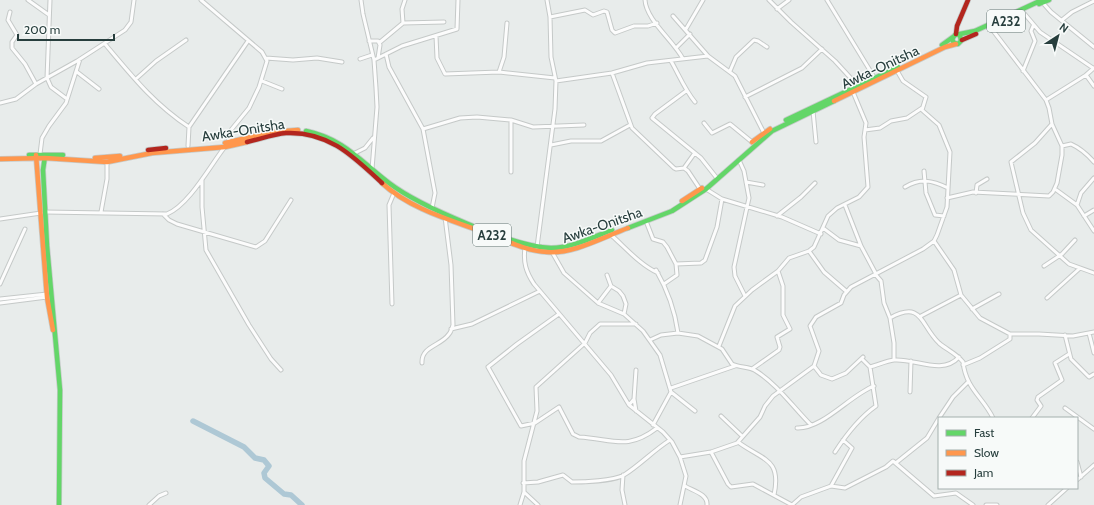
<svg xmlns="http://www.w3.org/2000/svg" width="1094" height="505" viewBox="0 0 1094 505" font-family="Cabin,sans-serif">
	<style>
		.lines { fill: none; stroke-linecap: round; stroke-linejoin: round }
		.river { stroke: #aec8d5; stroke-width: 5.5 }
		.street-casing { stroke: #c5c9c8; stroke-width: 5 }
		.fast-casing { stroke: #c5cac9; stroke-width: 6 }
		.slow-casing { stroke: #c5cac9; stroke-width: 6 }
		.jam-casing { stroke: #c5cac9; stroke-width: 6 }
		.street { stroke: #fcfcfc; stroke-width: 3 }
		.fast { stroke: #63d668; stroke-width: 4.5 }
		.slow { stroke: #ff974d; stroke-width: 4.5 }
		.jam { stroke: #b3261e; stroke-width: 4.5 }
		.labels { text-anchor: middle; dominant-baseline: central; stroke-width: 3; stroke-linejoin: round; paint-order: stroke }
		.shield { fill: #f7faf9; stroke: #657675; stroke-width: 1 }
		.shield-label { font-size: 13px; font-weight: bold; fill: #273e3d }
		.street-label { font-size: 14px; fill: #273e3d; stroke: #f7faf9 }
	</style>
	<rect width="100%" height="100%" fill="#e8eceb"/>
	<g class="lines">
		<path class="river" d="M193 421 244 447 255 458 264 460 269 466 264 473 265 478 284 494 291 495 302 505"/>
		<g class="street-casing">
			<path id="street" d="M28 0 49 15
				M50 0 47 78 51 87 67 99
				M201 0 262 52 267 61 259 87 249 108 231 130 228 143
				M361 0 363 14 374 60 376 88 377 107 372 169
				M645 0C646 20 674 41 683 59
				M769 0 791 22 835 61 858 86
				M827 0 874 77
				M1043 3 1051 12 1094 47
				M777 9 789 0
				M10 12 8 20 17 35 12 42V48L25 64 36 84
				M1023 12 1040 32 1093 68
				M673 16 708 56
				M550 17 585 10 593 15 604 11 607 12 612 30 615 33 634 26H648L657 23
				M1062 20 1072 12 1094 1
				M403 23 444 22
				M686 29 703 0
				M436 36 437 58 445 74 499 72 555 78
				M369 41H378L380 45 378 58
				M379 43 403 23 402 9 405 0
				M105 44C132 76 154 104 189 127
				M677 47 690 34
				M386 54 389 67 423 129 435 193 432 208
				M266 58 293 60 317 58 342 62
				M360 59 372 55
				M374 60 402 46 457 29 458 0
				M671 61C679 75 685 90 695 102
				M730 71 736 57 754 40 758 41 767 47
				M1023 71 1035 41 1031 31 1033 26
				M77 72 99 89
				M499 72 504 57 507 23
				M612 73 632 128 674 168 676 169 684 168 688 171 700 189
				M1086 75 1094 86
				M136 79 156 61 186 40
				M262 81 282 89
				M556 81 612 73 647 63 708 56 735 76 764 133
				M686 91 655 114 652 118 701 158 716 177
				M745 97 802 68 822 49
				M1046 100 1086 75 1094 68
				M0 103 16 99 36 84 77 61 125 30 131 22 134 0
				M813 111 816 142
				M704 123 712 133 730 124 752 142
				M1052 124 1035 143 1011 162 1023 213 1031 230 1069 264 1094 273
				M423 129 460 118 477 117 511 120 533 127 584 125
				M865 130 880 128 891 121 907 118 922 108
				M551 145 571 141H601L630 125
				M188 146 189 127 248 41
				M1062 146 1071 144C1080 148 1087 154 1094 162
				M355 153 365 148 373 138
				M40 154 42 138 49 126 66 103 80 59
				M739 160 744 171 749 198 734 267 735 276 745 296
				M684 168 694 154
				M924 171 926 193 935 215 944 216
				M511 172V120
				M202 180V207L206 250 249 325 271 359 281 370
				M746 182 763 185
				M905 187C920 178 932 180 948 188
				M706 189 722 199 782 217 821 234
				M1055 189 1077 205 1094 231
				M976 193 977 185 987 179
				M947 198 973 192 1049 196 1053 192 1057 183 1062 155V146L1052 124 1049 108 1046 100 991 28
				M845 205 861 246 876 274
				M1077 205 1081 193 1094 178
				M45 212 167 214C189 205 210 166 224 148
				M101 212 107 179V162
				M163 214 169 220 177 224 256 247 265 241 291 200
				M777 216 801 197 815 183
				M1084 216 1094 210
				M0 219 41 213
				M646 221 653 239 663 242 667 247 676 264 677 275 664 284
				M823 228 839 240 861 246
				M610 234C625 247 640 265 658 273
				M934 241 954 270 961 295 980 318 1010 334H1039L1073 336 1094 332
				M537 247 555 109 556 81 551 57 550 17 547 0
				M525 248C523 262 526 272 534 284L611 375 629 405 663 432 672 442 680 457 686 476 680 505
				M809 251 824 272 846 291
				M552 252 564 273 598 303 624 314 643 331 660 355 671 392 653 425
				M676 264 701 263 705 260 717 227 722 199
				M1044 266 1062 254 1075 240
				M656 270C667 289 675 311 678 333
				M875 274 881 281 884 303 890 318 894 343V360
				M607 275 611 286 619 291 623 296 626 304 624 314
				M0 284 25 229
				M1047 298 1079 269
				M0 299 47 294
				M0 303 47 297
				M598 303 611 286
				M392 304 389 205 394 193
				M972 309 999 294
				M559 314 517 344 488 367 521 426 535 423 559 407 573 434 579 437C613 439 627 451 657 428
				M921 316 961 295
				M890 318C923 300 920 325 939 343 947 350 956 353 963 362 966 389 983 397 993 418
				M451 329 472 324 540 291
				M1089 333 1094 353
				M1065 335 1071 359 1089 377 1094 374
				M650 340 661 335 678 333 698 336 722 349 732 364C740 368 749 366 756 371 777 384 793 407 811 425
				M719 346 735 306 752 290 778 271 789 258 809 251 814 247 828 216 837 208 859 197 868 187 864 137 866 123 853 92
				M422 363C421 346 441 346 449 334 451 332 452 328 453 325L451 265 445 217
				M963 365 980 358 1007 341 1010 339V334
				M814 366 821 375 832 379 846 373 863 357
				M870 367C878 365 886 361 894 360 915 358 942 376 959 357
				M752 369 779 350 780 347 777 337 790 329 783 315V286L778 271
				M671 388 735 366
				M671 392 695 411
				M910 392 911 361
				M634 399 636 411
				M629 405 634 399 636 370
				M1065 408 1094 429
				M721 416 742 436
				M939 418 953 397 968 382
				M1032 418 1041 406 1037 400 1038 397 1062 380 1055 363 1069 354
				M797 428C823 429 850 395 874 386
				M738 442C762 460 782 458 774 495
				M711 452 728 484 731 487 753 484 792 505
				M835 452C846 435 859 418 876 406L870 367 862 359
				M680 457 711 452 737 443 760 417 765 406 773 396 814 366 819 351 810 326 816 317 841 303 844 295 851 287 923 249 934 241 937 235 947 207 950 152 939 125 922 110 926 97 903 81 896 69
				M897 462 927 438 939 418
				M1077 462 1081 477
				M623 475 622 490 625 505
				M1077 480 1094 465
				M523 483 538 482 563 475 572 482C584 482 613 481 624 475 640 465 654 450 670 440
				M685 486C693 491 708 494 707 505
				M831 486 852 448 843 440
				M524 492 538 505
				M149 505 159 496 166 493
				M520 505 524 492V461L537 411 536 387 585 343 590 333 600 324H636
				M792 505 801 497 831 486 845 488 886 467 893 461 934 496 956 493 973 505
				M986 505H997
				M1048 505 1067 488"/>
		</g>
		<g class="fast-casing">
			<path id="fast" d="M1039 4 1049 0
				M960 35 961 41 958 44 954 43 952 39 955 35 975 31 1042 0
				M942 45 953 37
				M786 120 898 67
				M306 131C344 139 360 161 389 183 419 206 514 247 551 248 572 248 593 237 612 230
				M29 155H63
				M45 156 43 170 47 246 60 390 59 505
				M628 228 672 211 706 189 772 131 834 101"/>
		</g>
		<g class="slow-casing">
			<path id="slow" d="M834 101 945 47 956 44
				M752 142 770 129
				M225 143 273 132 298 130
				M36 155 47 297 53 330
				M95 158 120 156
				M0 159 45 158 107 162 152 153 225 147 247 142
				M382 183C410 209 451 220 486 233 505 240 526 251 547 252 574 254 603 237 628 228
				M682 201 702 188"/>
		</g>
		<g class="jam-casing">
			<path id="jam" d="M956 34 957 26 968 0
				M962 40 976 34
				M247 142C260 139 274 134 286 133 329 131 354 157 382 183
				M148 150 166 148"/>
		</g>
		<use href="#street" class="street"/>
		<use href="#fast" class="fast"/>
		<use href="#slow" class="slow"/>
		<use href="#jam" class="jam"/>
	</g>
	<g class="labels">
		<g class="shield">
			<rect x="987" y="10" width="38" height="22" rx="3"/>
			<rect x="473" y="224" width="38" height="22" rx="3"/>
		</g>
		<g class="shield-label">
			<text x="1006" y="21">A232</text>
			<text x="492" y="235">A232</text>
		</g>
		<g class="street-label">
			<text transform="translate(880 67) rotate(-25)">Awka-Onitsha</text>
			<text transform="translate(243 130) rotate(-9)">Awka-Onitsha</text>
			<text transform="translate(602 225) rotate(-19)">Awka-Onitsha</text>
		</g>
	</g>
	<rect x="938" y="417" width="140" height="72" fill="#f7faf9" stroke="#a4afae"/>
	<rect x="946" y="430" width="20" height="6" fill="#63d668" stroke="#a4afae"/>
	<text x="974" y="437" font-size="12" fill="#273e3d">Fast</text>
	<rect x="946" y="450" width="20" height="6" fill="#ff974d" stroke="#a4afae"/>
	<text x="974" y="457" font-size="12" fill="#273e3d">Slow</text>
	<rect x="946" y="470" width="20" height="6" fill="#b3261e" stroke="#a4afae"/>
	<text x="974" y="477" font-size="12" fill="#273e3d">Jam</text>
	<g transform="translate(1058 36) rotate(36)" stroke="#f7faf9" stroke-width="3" paint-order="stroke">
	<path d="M0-3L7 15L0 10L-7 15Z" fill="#273e3d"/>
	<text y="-6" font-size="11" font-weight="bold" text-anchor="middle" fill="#273e3d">N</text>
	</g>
	<path d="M18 34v6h96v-6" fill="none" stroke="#273e3d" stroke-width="2"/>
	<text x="24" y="34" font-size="12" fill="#273e3d" stroke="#f7faf9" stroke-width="3" paint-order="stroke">200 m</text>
</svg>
